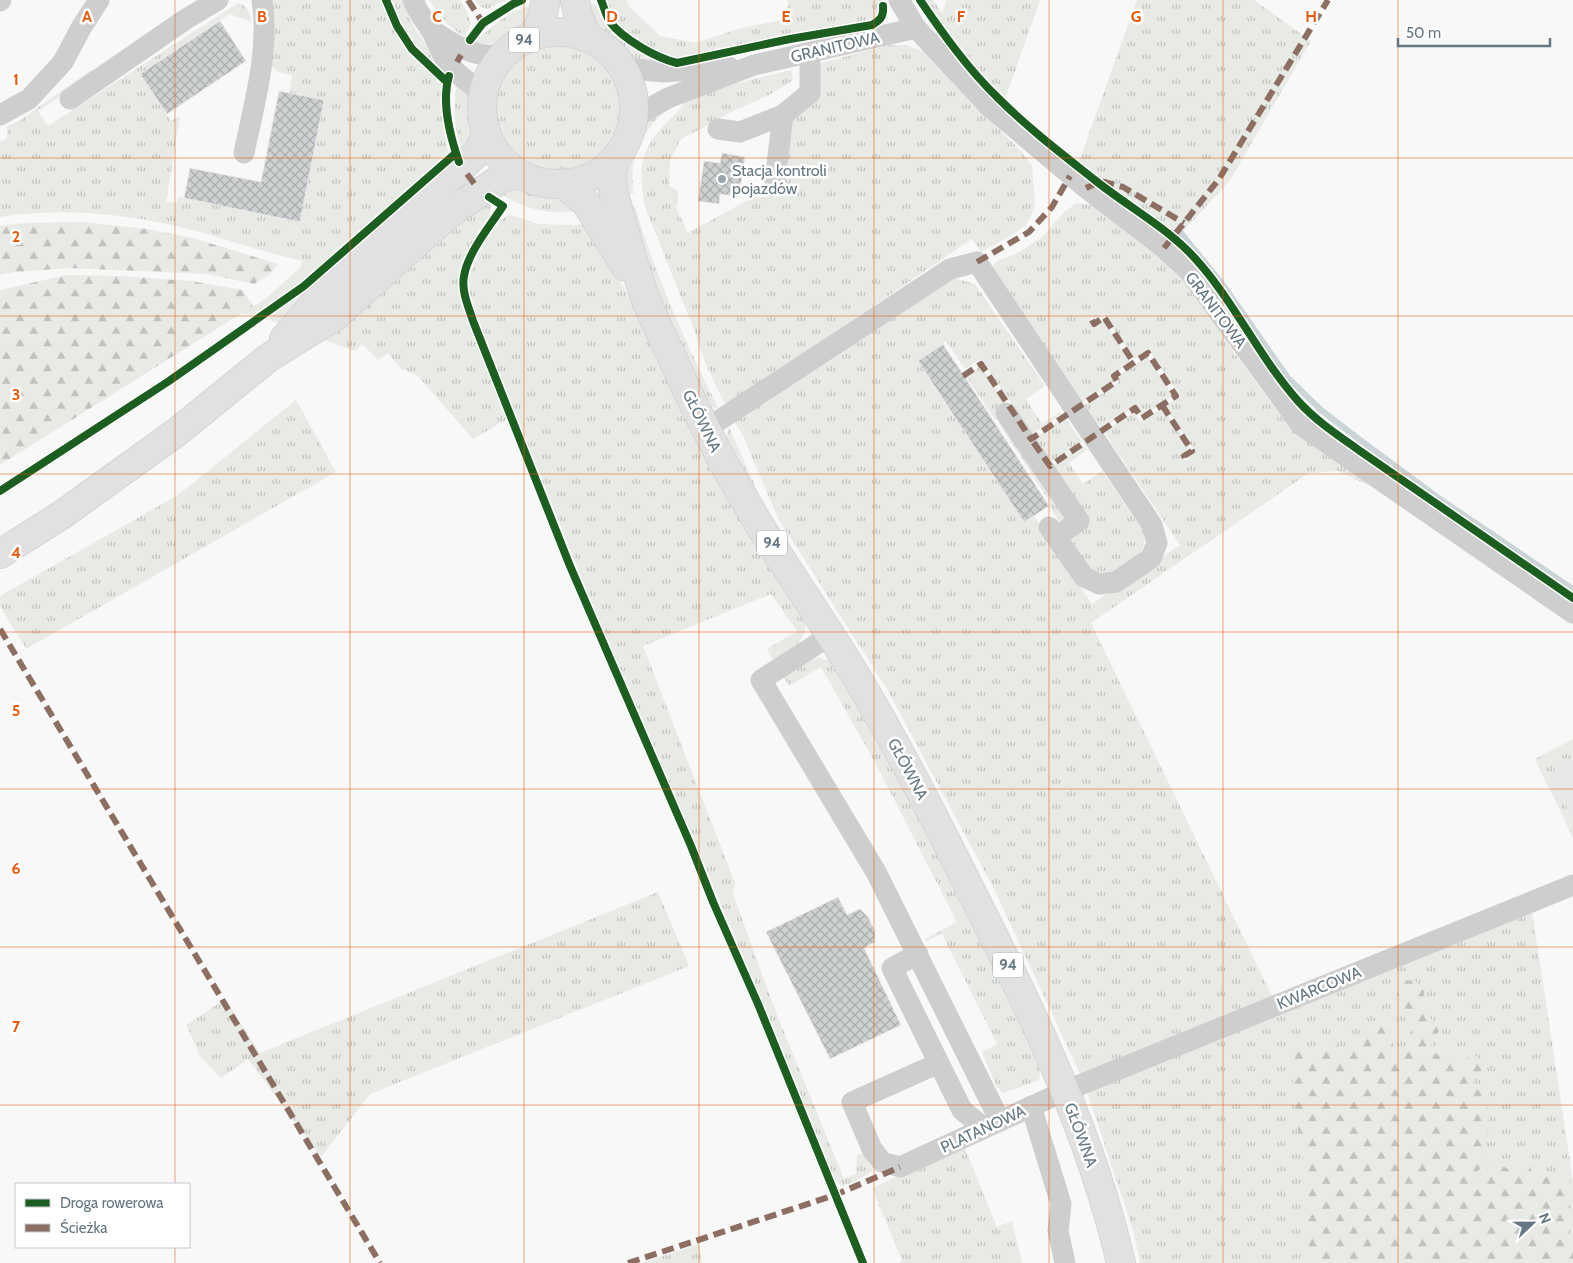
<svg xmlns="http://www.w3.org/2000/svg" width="1573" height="1263" viewBox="0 0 1573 1263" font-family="Cabin,sans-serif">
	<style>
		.built { fill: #e7e9e8 }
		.grass { fill: url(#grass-tufts) }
		.forest { fill: url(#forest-firs) }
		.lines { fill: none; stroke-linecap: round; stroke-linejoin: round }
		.stream { stroke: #cbd5d7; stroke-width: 6 }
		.building { fill: url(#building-cross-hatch); stroke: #e8e8e8 }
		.major-casing { stroke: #d4d5d6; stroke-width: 30 }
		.minor { stroke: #cececf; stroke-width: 21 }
		.major { stroke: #e1e1e2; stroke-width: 28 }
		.quiet { stroke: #8d6e63; stroke-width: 6; stroke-dasharray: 12 6; stroke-linecap: butt }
		.cycleway-casing { stroke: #fff; stroke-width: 11 }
		.cycleway { stroke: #1b5e20; stroke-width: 8 }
		.grid { fill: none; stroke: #e8590c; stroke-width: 1; stroke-opacity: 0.55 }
		.poi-dot { fill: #98a4ab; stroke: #fff; stroke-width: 2 }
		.labels { text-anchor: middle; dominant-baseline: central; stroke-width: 5; stroke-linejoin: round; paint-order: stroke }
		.shield { fill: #fff; stroke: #93a0a8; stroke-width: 1 }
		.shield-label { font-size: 15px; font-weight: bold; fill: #657782 }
		.street-label { font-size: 16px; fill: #657782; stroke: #fff }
		.poi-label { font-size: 16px; fill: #657782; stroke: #fff; text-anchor: start }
		.grid-label { font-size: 16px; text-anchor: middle; font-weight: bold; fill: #e8590c; stroke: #fff; stroke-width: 5; stroke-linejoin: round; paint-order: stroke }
	</style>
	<defs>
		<pattern id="grass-tufts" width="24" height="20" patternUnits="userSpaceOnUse" patternTransform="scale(1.25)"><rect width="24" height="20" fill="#e8eae5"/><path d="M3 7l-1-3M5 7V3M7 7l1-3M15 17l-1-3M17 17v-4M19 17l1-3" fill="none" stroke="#c0c2bf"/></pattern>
		<pattern id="forest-firs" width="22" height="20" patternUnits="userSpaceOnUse" patternTransform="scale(1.25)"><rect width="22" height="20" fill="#e8eae5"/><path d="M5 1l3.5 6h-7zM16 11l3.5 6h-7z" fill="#c0c2bf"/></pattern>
		<pattern id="building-cross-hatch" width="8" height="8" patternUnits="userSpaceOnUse" patternTransform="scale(1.25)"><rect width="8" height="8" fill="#ced0d1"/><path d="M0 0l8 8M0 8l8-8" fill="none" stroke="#abaeaf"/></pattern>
	</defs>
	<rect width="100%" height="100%" fill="#f8f8f8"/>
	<path class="built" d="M1573 739V820L1564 801 1557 804 1535 759Z"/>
	<path class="grass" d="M273 0H382L394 28 413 56 443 83 441 101 443 123 448 151 446 156 352 240 301 282 255 316 242 313 264 300 300 268 302 261C284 256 265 252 247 246 229 241 211 234 192 230 130 214 64 207 0 217V142L7 139V126L19 121 91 70 93 74 38 111 48 126 238 3C246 5 251 13 251 22L230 14 140 74 171 121 180 116 166 202 177 203 178 197 184 198 300 222 324 100 289 93 292 75 278 72 271 65Z
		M390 0H402C411 27 428 48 446 70L444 73C435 65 425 58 417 49 405 34 398 17 390 0Z
		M429 0H460L467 11 471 24 464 37 447 24Z
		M475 0H507L487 9 479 6Z
		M605 0H627L628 5 660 36 696 43 738 29 786 19 788 0H883L886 6 878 7 879 15 870 21 718 51 684 57H673L660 53 626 32 611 16Z
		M925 0H933L942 13 947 0H1040L1005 99C976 67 948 36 925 0Z
		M1137 0H1254L1311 41 1230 180 1178 237 1078 164Z
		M580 3 597 5C606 35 632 49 657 63L629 59 605 37 599 33Z
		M535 4C531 11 527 22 522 28 511 42 491 47 475 43 492 24 511 11 535 4Z
		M493 106a66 66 0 1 1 132 0a66 66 0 1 1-132 0Z
		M889 45H906L928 53 980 110 1023 153 1032 166 1035 203 1032 214 1026 225 1014 234 981 252 972 239 730 403 724 402 706 365 693 327 645 207C635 154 646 143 683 106L684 101 741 82 791 70 793 80 771 94 731 112 706 126 681 139 670 161 669 186 677 190 678 199 676 208 688 233 789 178 786 146 792 120 818 64Z
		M457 80C470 91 481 117 475 134 473 142 468 149 465 156 453 133 453 105 457 80Z
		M668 107C642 133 628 155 634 193L618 197 624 160 634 142 641 125Z
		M521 185 561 195 581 211C547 215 524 209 496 191Z
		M489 202C499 222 463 252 460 274 456 301 471 330 481 354 490 376 498 397 507 419L473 439 417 375 401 369 388 353 378 360 362 344 354 351 317 337 437 234Z
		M1077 203 1091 205 1169 265 1193 291 1230 347 1280 415 1293 427 1370 486 1338 471 1309 473 1091 623 1274 1000 1081 1076 995 891 887 689 778 518 743 436 735 422 948 279H957L975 284 1045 386 1026 399 1042 424 1060 412 1062 414 1032 434 981 359 965 369 946 341 918 361 1024 522 1034 516 1092 604 1180 545 1104 432 1134 412 1141 422 1163 408 1191 450 1182 456 1185 461 1189 459 1187 456 1195 451 1165 407 1180 396 1149 350 1134 359 1104 314 1095 320 1092 317 1089 319 1094 327 1103 321 1131 363 1112 375 1115 381 1083 402 991 267 999 260 1014 255 1032 244 1045 234 1065 211Z
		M635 207C656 277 686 343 718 408L706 406 622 210Z
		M509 214 537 224 577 225 587 222 646 328 709 463 777 580 801 608 806 620 805 632 798 644 773 660 767 649 797 631 771 594 643 646 735 883 733 894 777 1015 844 1179 856 1174 857 1155 864 1153 873 1171 854 1182 842 1186 835 1181 733 932 608 643 475 313C472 303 468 292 469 282 470 264 493 223 509 214Z
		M341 260 283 324 265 319Z
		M1147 356 1173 396 1142 417 1135 406 1101 429 1085 405 1119 382 1116 377Z
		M981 366 1009 410 995 420 966 376Z
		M296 400 336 472 26 649 0 606V596L178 495Z
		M1005 417 1071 520 1062 526 1049 506 1051 504 998 422Z
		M1065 417 1082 442 1050 463 1034 439Z
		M729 427 733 436 768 515 726 439Z
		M1083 445 1087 450 1069 463 1083 484 1102 471 1143 531C1148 550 1138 557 1124 566 1120 569 1115 573 1110 574 1104 575 1097 572 1091 570L1067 535 1085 523 1048 468Z
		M819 658 831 661C907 789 973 922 1035 1057 1038 1065 1043 1073 1038 1081L1003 1093 996 1086 982 1052 997 1044 942 934 927 941 925 939 957 922 878 768 821 667 789 686 783 676 807 661Z
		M1573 739V757C1562 762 1550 766 1554 781L1547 785 1535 759Z
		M1564 801 1573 820V838L1557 804Z
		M658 892 689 966 370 1094 321 1157 248 1059 221 1078 200 1056 186 1025 225 999 260 1053Z
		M1532 911 1573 1181V1263H1140L1134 1233 1088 1095 1094 1088Z
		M964 1146 997 1227 1012 1221 1022 1263H898L902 1261 872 1188Z
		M699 1244 702 1263H642Z"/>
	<path class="forest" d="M83 222 147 229 193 238 278 264 269 275 254 284 207 274 70 268 15 272 0 275V226L24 223Z
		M67 275 120 276 191 281 243 290 253 306 0 465V290Z
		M1403 980 1415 981 1424 990 1425 1012 1440 1028 1431 1046 1437 1055 1441 1047 1452 1052 1463 1063 1471 1052 1481 1060 1488 1070C1480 1073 1474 1076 1473 1085H1484L1489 1094C1486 1112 1493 1131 1483 1145 1483 1148 1485 1151 1486 1154 1490 1165 1473 1167 1478 1181L1485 1179 1488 1167 1497 1164 1511 1170 1521 1165 1531 1162V1172C1540 1174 1547 1173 1555 1177L1566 1174 1570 1182 1564 1200C1573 1215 1573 1219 1567 1235L1573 1250V1263H1307L1303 1196V1163L1294 1102 1293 1079 1289 1057 1298 1045 1307 1051 1311 1063 1318 1055 1317 1036 1325 1040 1332 1051 1334 1042 1347 1057 1352 1055C1359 1029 1357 1030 1383 1025L1393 1033V1047L1400 1049 1407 1045 1414 1020C1403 1011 1398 997 1398 984Z"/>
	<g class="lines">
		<path class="stream" d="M1181 233 1223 285 1288 378 1321 410 1360 440 1437 497 1573 589"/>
	</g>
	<path class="building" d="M220 21 246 61 167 114 140 74Z
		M279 91 324 100 300 222 184 198 190 168 261 182Z
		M722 153 745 157 739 197 720 194 719 204 698 201 704 161 720 163Z
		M943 344 1049 506 1024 522 918 361Z
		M838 897 847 915 860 909 868 917 875 931V942L864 948 901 1025 830 1059 766 932Z"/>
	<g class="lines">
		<g class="major-casing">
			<path id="major" d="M575 0 578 15 587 37
				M482 108a76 76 0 1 1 152 0a76 76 0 1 1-152 0Z
				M533 35 541 21 546 0
				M615 160 612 174 613 191C624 227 633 265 646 300 655 322 666 344 676 366 698 415 722 463 750 509 784 567 824 622 859 681 901 751 938 824 974 897 1034 1015 1091 1134 1121 1263
				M564 185 586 203 626 267
				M284 339 321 296 477 153 486 135
				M0 554 63 514 177 432 268 358 334 317 450 213 500 179 517 174"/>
		</g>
		<path class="minor" d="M413 0C417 11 423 18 429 27 438 41 441 57 453 69 462 78 473 85 483 95
			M899 0 916 28
			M0 1 1 0
			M429 28C451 43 474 59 502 55
			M624 68 664 72 729 67
			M70 99 186 19 218 0
			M0 115 29 99 63 62 81 28 99 0
			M634 117 668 98 754 65 916 28 990 107 1086 188 1164 248 1189 271 1301 425 1573 613
			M718 129 740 132 783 115
			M244 153C254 104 270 51 262 0
			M775 181 783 115 810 93V53
			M1006 413 1079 521 1056 537
			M705 428 715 423 950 269 977 262 1152 525 1157 543 1151 558 1116 582 1099 584 1084 577 1049 527
			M831 635 761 680 876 872 1000 1121
			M918 954 892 968 962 1110 984 1128
			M939 1063 852 1102 872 1149 882 1162 900 1167 1065 1091 1573 885
			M1031 1106 1061 1204 1058 1231 1065 1263"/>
		<use href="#major" class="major"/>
		<path class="quiet" d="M468 0 483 23
			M457 62 461 55
			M467 174 476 186
			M1086 188 1101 181 1123 187 1184 223
			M1164 248 1219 179 1328 0
			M977 262 1029 232 1052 207 1070 176
			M1092 320 1094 324 1104 317 1134 363
			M963 376 981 364 1031 439 1117 381 1114 376 1148 353 1176 396 1142 418 1135 408 1050 466 1031 439
			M1162 405 1192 451 1184 456 1186 459
			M0 629 380 1263
			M628 1263 835 1195 900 1167"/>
		<g class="cycleway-casing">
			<path id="cycleway" d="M386 0 397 26 412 49 447 82
				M601 0C604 7 606 16 610 22 623 39 656 58 677 63L790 39 872 25C880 20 884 17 883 6
				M920 0C943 34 968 69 998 98 1028 128 1062 154 1096 181 1126 205 1161 224 1189 252 1232 296 1257 355 1298 401 1316 421 1339 436 1360 451L1573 598
				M470 40 483 23 513 4 522 0
				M449 76C441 103 450 136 459 162
				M489 197 503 206C490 226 468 252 464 276 461 291 469 308 473 321L570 566 691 846 713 902 758 1004 863 1263
				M0 491 169 381 304 286 456 153"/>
		</g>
		<use href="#cycleway" class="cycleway"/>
	</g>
	<path class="grid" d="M175 0V1184M350 0V1263M524 0V1263M699 0V1263M874 0V1263M1049 0V1263M1223 0V1263M1398 0V1263M0 158H1573M0 316H1573M0 474H1573M0 632H1573M0 789H1573M0 947H1573M0 1105H1573M175 1247V1263"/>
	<circle class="poi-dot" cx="722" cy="179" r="5"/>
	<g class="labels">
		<g class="shield">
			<rect x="509" y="27.5" width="30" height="25" rx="4"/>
			<rect x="757" y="530.5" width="30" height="25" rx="4"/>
			<rect x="993" y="952.5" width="30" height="25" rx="4"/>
		</g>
		<g class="shield-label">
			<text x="524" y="40">94</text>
			<text x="772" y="543">94</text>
			<text x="1008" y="965">94</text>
		</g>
		<g class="street-label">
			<text transform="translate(835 47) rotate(-13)">GRANITOWA</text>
			<text transform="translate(1216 310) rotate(53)">GRANITOWA</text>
			<text transform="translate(702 421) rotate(64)">GŁÓWNA</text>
			<text transform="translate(908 769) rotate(62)">GŁÓWNA</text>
			<text transform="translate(1319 988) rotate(-22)">KWARCOWA</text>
			<text transform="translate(983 1129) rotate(-25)">PLATANOWA</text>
			<text transform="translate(1081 1135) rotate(70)">GŁÓWNA</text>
		</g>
		<g class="poi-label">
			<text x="732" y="170">Stacja kontroli<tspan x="732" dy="18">pojazdów</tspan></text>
		</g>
	</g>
	<g class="grid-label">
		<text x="87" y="22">A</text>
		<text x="262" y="22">B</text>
		<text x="437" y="22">C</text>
		<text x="612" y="22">D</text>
		<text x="786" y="22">E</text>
		<text x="961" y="22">F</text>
		<text x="1136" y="22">G</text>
		<text x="1311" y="22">H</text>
		<text x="16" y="85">1</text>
		<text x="16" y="242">2</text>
		<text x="16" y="400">3</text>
		<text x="16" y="558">4</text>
		<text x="16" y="716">5</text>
		<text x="16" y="874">6</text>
		<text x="16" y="1032">7</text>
	</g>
	<rect x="15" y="1183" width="175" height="65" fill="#ffffff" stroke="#c1c9cd"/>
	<rect x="25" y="1199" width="25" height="8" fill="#1b5e20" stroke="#c1c9cd"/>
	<text x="60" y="1208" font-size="15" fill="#657782">Droga rowerowa</text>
	<rect x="25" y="1224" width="25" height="8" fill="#8d6e63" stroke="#c1c9cd"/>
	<text x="60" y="1233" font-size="15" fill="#657782">Ścieżka</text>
	<g transform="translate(1533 1223) rotate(68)" stroke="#ffffff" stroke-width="4" paint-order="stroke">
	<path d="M0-4L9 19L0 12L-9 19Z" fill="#657782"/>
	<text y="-8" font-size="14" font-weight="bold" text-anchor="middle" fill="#657782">N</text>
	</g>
	<path d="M1398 38v8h152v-8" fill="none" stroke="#657782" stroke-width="2.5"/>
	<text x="1406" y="38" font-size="15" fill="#657782" stroke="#ffffff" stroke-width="4" paint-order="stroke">50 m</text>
</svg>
